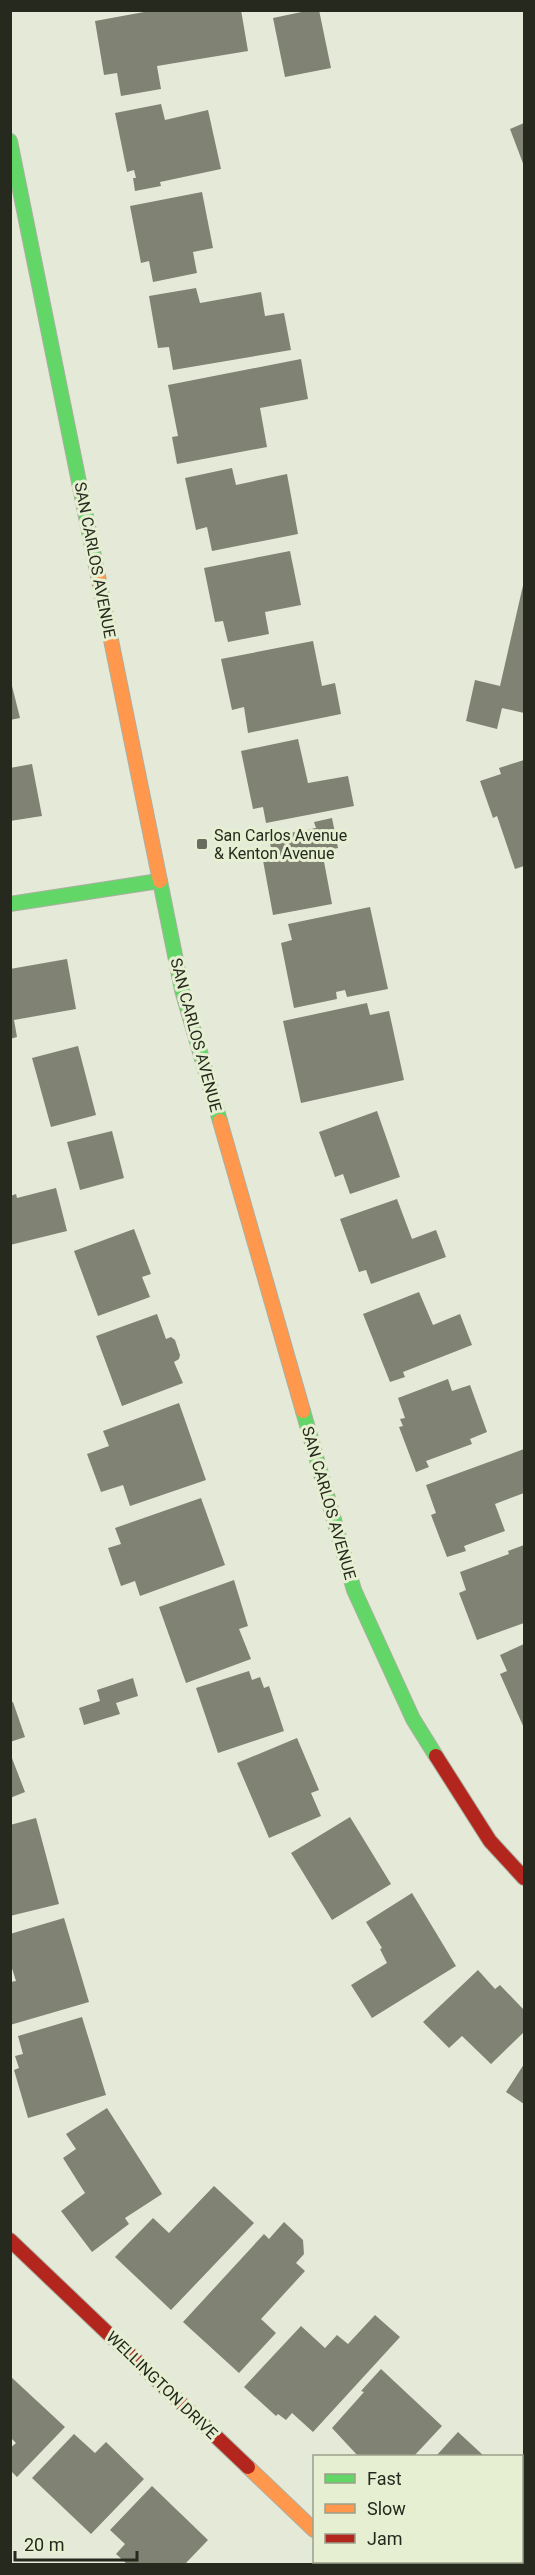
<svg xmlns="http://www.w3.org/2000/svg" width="535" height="2575" viewBox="0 0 535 2575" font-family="Roboto,sans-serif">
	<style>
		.building { fill: #808373 }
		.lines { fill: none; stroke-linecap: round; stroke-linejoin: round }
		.street-casing { stroke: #abafa2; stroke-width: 36 }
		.fast-casing { stroke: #abafa2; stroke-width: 16 }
		.slow-casing { stroke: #abafa2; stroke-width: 16 }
		.jam-casing { stroke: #abafa2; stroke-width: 16 }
		.street { stroke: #fbfcf9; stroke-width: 33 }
		.fast { stroke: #63d668; stroke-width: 14 }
		.slow { stroke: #ff974d; stroke-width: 14 }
		.jam { stroke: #b3261e; stroke-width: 14 }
		.poi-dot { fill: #686c5f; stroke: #e7efd2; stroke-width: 2 }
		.labels { text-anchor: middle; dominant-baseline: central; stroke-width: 6; stroke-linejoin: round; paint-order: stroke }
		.street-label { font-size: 16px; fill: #26291e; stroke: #e7efd2 }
		.poi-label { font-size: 16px; fill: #26291e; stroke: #e7efd2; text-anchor: start }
	</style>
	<rect width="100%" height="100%" fill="#e4e9d8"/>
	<path class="building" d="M155 10H241L248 51 157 66 161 89 121 96 117 73 104 75 95 21Z
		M311 10H319L331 68 285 77 273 18Z
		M161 104 165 120 208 110 221 169 160 182 161 186 135 191 133 178H136L134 170 127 172 115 113Z
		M524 123V166L510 129Z
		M202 192 213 248 193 252 197 273 153 282 149 261 141 263 130 206Z
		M196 288 200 303 261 292 265 316 284 313 291 350 173 370 169 347 158 348 149 296Z
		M301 359 308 399 260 408 267 447 177 464 172 437 178 436 168 385Z
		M232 468 236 485 287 474 298 534 212 551 207 527 196 530 185 478Z
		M290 551 301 605 265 612 269 634 228 642 223 621 215 622 204 568Z
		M524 581V713L502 708 497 729 466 721 475 680 500 686Z
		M313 641 322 686 335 683 341 714 248 733 244 707 232 710 221 659Z
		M10 678 20 718 10 720Z
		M298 739 308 783 348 776 354 806 266 823 263 807 253 809 241 751Z
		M524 760V866L515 869 497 816 493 818 480 781 501 774 499 768Z
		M32 764 42 816 10 821V768Z
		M332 818 338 848 322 851 332 904 273 915 262 855 272 854 269 837 316 828 314 822Z
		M370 907 388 989 347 997 345 990 336 992 337 999 294 1008 281 943 292 940 288 924Z
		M67 959 76 1009 14 1020 17 1037 10 1039V969Z
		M367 1003 370 1015 389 1011 404 1080 301 1103 283 1021Z
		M78 1046 96 1115 51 1127 32 1058Z
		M377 1111 400 1177 350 1194 343 1174 335 1177 319 1132Z
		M112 1131 124 1178 80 1190 67 1142Z
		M56 1188 67 1231 10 1245V1196L16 1194 17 1198Z
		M397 1199 412 1239 436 1230 446 1257 371 1284 366 1270 359 1272 340 1219Z
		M134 1229 151 1274 142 1277 150 1297 98 1316 74 1251Z
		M419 1292 433 1325 460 1314 472 1345 403 1372 405 1377 390 1382 363 1314Z
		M157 1314 166 1339 171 1337 175 1340 180 1355 179 1359 174 1362 183 1383 122 1406 96 1336Z
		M448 1379 452 1391 470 1385 487 1432 470 1439 472 1444 426 1461 429 1467 416 1472 399 1427 403 1426 400 1419 405 1418 398 1398Z
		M179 1403 206 1480 130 1506 123 1485 101 1492 87 1454 109 1446 103 1431Z
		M524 1449V1493L495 1504 505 1531 464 1546 466 1551 447 1557 431 1515 436 1513 426 1485Z
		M201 1498 225 1565 140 1596 135 1581 121 1586 108 1548 121 1544 115 1528Z
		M524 1545V1623L477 1640 459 1593 466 1590 460 1572 509 1554 508 1551Z
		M234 1580 248 1626 239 1629 251 1659 186 1683 159 1607Z
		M524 1644V1728L500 1674 507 1671 500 1655Z
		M249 1671 252 1680 260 1677 264 1688 269 1686 284 1731 218 1753 196 1688Z
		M133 1678 138 1696 116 1703 120 1714 84 1725 79 1708 100 1701 97 1690Z
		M13 1702 25 1737 10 1742V1703Z
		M297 1738 319 1790 311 1793 321 1816 269 1838 237 1763Z
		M10 1753 25 1792 10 1798Z
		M350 1817 391 1884 332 1920 291 1853Z
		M36 1818 59 1904 10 1916V1825Z
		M412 1893 456 1966 372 2018 351 1985 387 1963 380 1949 382 1948 366 1922Z
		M64 1918 89 2002 10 2025V1982L16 1981 10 1962V1934Z
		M478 1970 495 1989 500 1985 524 2010V2032L491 2064 462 2036 449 2048 423 2022Z
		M82 2017 106 2095 28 2118 14 2070 19 2068 15 2056 23 2054 18 2036Z
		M524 2064V2104L506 2092Z
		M107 2108 162 2194 125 2218 129 2224 92 2252 61 2211 85 2193 63 2158 76 2149 66 2134Z
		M214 2186 254 2223 171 2310 115 2257 153 2218 169 2233Z
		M284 2222 303 2240 304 2254 296 2263 305 2271 261 2319 276 2333 239 2373 183 2322 264 2234 269 2239Z
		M375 2315 400 2337 313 2432 292 2413 286 2420 278 2414 276 2416 244 2387 301 2326 325 2348 337 2335 348 2344Z
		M381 2369 442 2426 414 2456H358L332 2428 364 2392 361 2391Z
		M10 2376 65 2427 17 2477 10 2470V2448L16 2443 10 2437Z
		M458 2432 484 2456H436Z
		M74 2434 95 2453 106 2442 144 2479 91 2534 32 2478Z
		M152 2486 208 2540 185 2564H127L116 2554 125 2544 110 2530Z
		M524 2496V2564H501L498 2562H522V2499Z"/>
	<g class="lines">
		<g class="street-casing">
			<path id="street" d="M348 2562 351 2564"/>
		</g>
		<g class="fast-casing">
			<path id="fast" d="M10 141 97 571
				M160 881 182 990 220 1121
				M10 904 159 881
				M303 1411 354 1590 413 1719 436 1756"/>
		</g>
		<g class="slow-casing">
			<path id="slow" d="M97 571 160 881
				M220 1121 303 1411
				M248 2467 314 2530"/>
		</g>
		<g class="jam-casing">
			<path id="jam" d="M436 1756 490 1841 524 1878
				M10 2240 248 2467"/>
		</g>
		<use href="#street" class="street"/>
		<use href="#fast" class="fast"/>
		<use href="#slow" class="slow"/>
		<use href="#jam" class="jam"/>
	</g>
	<rect class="poi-dot" x="196" y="838" width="12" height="12" rx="3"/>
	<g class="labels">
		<g class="street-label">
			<text transform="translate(95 560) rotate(79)">SAN CARLOS AVENUE</text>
			<text transform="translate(196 1035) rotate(75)">SAN CARLOS AVENUE</text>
			<text transform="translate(329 1503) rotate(74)">SAN CARLOS AVENUE</text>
			<text transform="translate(162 2385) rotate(44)">WELLINGTON DRIVE</text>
		</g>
		<g class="poi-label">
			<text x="214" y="835">San Carlos Avenue<tspan x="214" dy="18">&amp; Kenton Avenue</tspan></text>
		</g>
	</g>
	<rect width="535" height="2575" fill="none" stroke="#26291e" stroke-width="24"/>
	<rect x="313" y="2455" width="210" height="108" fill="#e7efd2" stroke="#9aa08a" stroke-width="1.5"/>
	<rect x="325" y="2474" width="30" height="9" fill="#63d668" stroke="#9aa08a" stroke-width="1.5"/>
	<text x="367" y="2485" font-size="18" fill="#26291e">Fast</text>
	<rect x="325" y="2504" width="30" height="9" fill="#ff974d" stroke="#9aa08a" stroke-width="1.5"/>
	<text x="367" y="2515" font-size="18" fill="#26291e">Slow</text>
	<rect x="325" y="2534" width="30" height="9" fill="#b3261e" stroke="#9aa08a" stroke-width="1.5"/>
	<text x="367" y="2545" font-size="18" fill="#26291e">Jam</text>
	<path d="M15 2551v9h122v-9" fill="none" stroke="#26291e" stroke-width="3"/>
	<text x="24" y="2551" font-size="18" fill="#26291e" stroke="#e7efd2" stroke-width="4.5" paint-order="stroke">20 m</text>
</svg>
